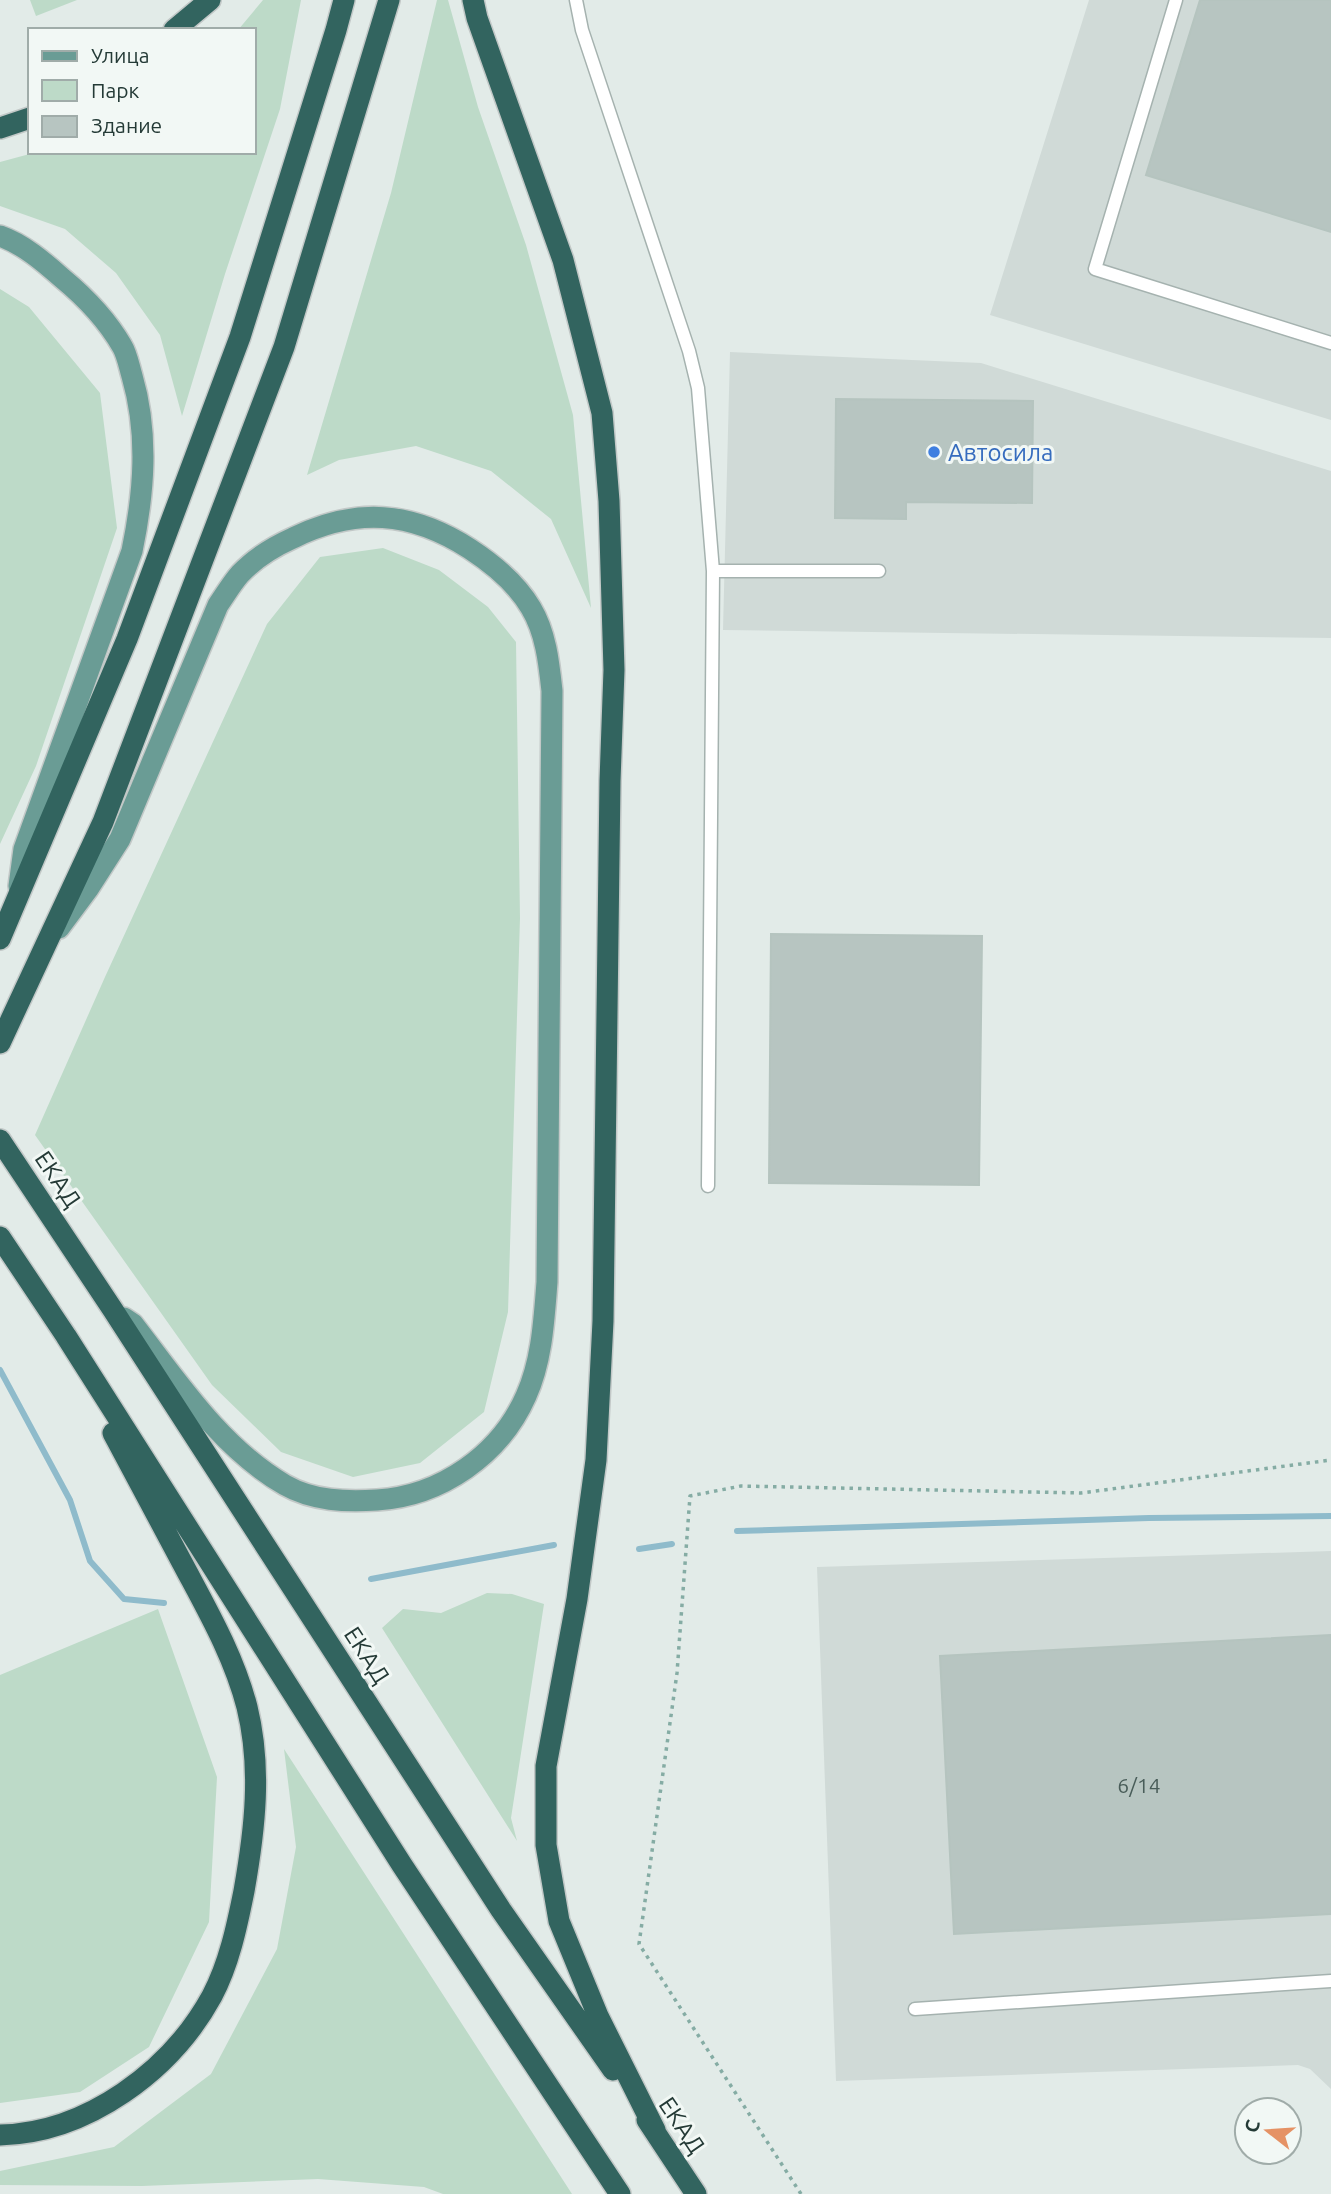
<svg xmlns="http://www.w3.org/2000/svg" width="1331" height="2194" viewBox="0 0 1331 2194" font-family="Ubuntu,sans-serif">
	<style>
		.built { fill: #d0dad7 }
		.green { fill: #bddac8 }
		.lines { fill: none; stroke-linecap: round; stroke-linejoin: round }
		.stream { stroke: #8fbbcb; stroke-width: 6 }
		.building { fill: #b7c5c1; stroke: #b5c4bf; stroke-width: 2 }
		.lane-casing { stroke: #a5b2af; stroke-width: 15 }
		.primary-casing { stroke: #c2c8c7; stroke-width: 24 }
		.highway-casing { stroke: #c2c8c7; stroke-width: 24 }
		.path { stroke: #85aca4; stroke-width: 3.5; stroke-dasharray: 3.5 5; stroke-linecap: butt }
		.lane { stroke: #fff; stroke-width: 12 }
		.primary { stroke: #6a9c95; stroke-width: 21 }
		.highway { stroke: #32645f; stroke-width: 21 }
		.shop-dot { fill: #3f7fe0; stroke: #f2f8f5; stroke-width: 2.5 }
		.labels { text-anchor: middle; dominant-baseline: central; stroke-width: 6; stroke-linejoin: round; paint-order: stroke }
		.number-label { font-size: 21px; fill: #495d59 }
		.shop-label { font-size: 24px; fill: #366cbe; stroke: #f2f8f5; text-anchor: start }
		.street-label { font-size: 24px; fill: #243a36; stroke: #f2f8f5 }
	</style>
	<rect width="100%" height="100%" fill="#e2ebe8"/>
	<path class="built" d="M1089 0H1331V420L990 315Z
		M730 352 981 363 1331 471V638L723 630Z
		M1331 1551V2089L1310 2069 1298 2065 836 2081 817 1567Z"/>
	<path class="green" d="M30 0H77L36 16Z
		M263 0H301L280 109 225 274 182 416 160 335 116 273 65 229 0 206V162L37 152H254V30H238Z
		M437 0H448L478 107 526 245 573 415 591 608 551 519 491 471 416 446 339 460 307 475 391 193Z
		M0 289 29 307 100 393 117 528 36 766 0 844Z
		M383 548 439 570 488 607 516 642 520 918 508 1312 484 1412 420 1463 353 1477 281 1452 212 1385 35 1135 105 977 267 624 320 557Z
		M487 1593 512 1594 544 1604 511 1818 517 1841 382 1628 403 1609 441 1613Z
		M158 1609 217 1777 209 1922 149 2047 80 2092 0 2103V1675Z
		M284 1749 572 2194H443L424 2187 318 2179 142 2186 0 2185V2171L114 2147 211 2074 277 1949 296 1847Z"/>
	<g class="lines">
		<path class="stream" d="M0 1370 70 1500 90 1561 124 1599 164 1603
			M737 1531 1149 1518 1331 1516
			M639 1549 672 1544
			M371 1579 554 1545"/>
	</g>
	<path class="building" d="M1200 0H1331V232L1146 175Z
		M836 399 1033 401 1032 503 906 502V519L835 518Z
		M771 934 982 936 979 1185 769 1183Z
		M1331 1635V1914L954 1934 940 1656Z"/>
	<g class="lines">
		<g class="lane-casing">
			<path id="lane" d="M576 0 582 30 689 351 698 388 713 571 708 1186
				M1176 0 1095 269 1331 343
				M713 571H879
				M915 2009 1331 1981"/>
		</g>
		<g class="primary-casing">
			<path id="primary" d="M0 236C23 244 44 262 62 278 85 297 107 320 122 346 127 354 129 366 132 376 149 434 144 493 132 551L24 849 19 886
				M59 928 88 889 120 839 218 605C225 595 232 583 240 574 255 558 273 547 293 538 356 507 411 511 470 549 493 564 517 584 531 608 546 633 549 663 552 691L547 1282C544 1320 542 1361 526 1396 500 1455 441 1496 377 1500 346 1502 313 1501 285 1485 220 1447 178 1382 133 1324L124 1318"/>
		</g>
		<g class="highway-casing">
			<path id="highway" d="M473 0 477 18 563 260 602 413 609 501 614 670 610 781 603 1321 596 1460 577 1599 546 1766V1845L559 1921 598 2016 655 2130
				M174 30 210 0
				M0 128 30 118
				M0 939 127 639 240 337 336 30 344 0
				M0 1043 103 822 284 347 389 0
				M0 1140 113 1310 501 1910 613 2070
				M0 1237 66 1336 402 1865 620 2194
				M647 2120 696 2194
				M0 2135C87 2133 171 2071 212 1996 229 1964 237 1926 244 1891 255 1829 262 1768 247 1707 234 1657 209 1613 185 1568 161 1523 137 1478 113 1433"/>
		</g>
		<path class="path" d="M801 2194 639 1944 677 1673 690 1496 741 1486 1081 1493 1331 1460"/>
		<use href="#lane" class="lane"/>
		<use href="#primary" class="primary"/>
		<use href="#highway" class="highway"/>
	</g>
	<circle class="shop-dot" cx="934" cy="452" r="7"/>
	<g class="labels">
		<g class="number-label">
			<text x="1139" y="1785">6/14</text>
		</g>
		<g class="shop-label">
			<text x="948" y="452">Автосила</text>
		</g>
		<g class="street-label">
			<text transform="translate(58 1179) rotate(56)">ЕКАД</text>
			<text transform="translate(367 1655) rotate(57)">ЕКАД</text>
			<text transform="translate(682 2125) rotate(56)">ЕКАД</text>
		</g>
	</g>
	<rect x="28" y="28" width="228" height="126" fill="#f2f8f5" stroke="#a0aca9" stroke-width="2"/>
	<rect x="42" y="51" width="35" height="10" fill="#6a9c95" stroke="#a0aca9" stroke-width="2"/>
	<text x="91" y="63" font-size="21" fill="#243a36">Улица</text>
	<rect x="42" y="80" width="35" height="21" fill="#bddac8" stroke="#a0aca9" stroke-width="2"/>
	<text x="91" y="98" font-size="21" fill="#243a36">Парк</text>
	<rect x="42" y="116" width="35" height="21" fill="#b7c5c1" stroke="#a0aca9" stroke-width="2"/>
	<text x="91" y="133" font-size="21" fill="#243a36">Здание</text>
	<g transform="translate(1268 2131) rotate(287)"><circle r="33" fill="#f2f8f5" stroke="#a0aca9" stroke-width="2"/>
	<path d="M0-5L12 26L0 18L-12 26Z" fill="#e59265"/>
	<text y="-10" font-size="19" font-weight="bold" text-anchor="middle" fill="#243a36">С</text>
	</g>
</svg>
